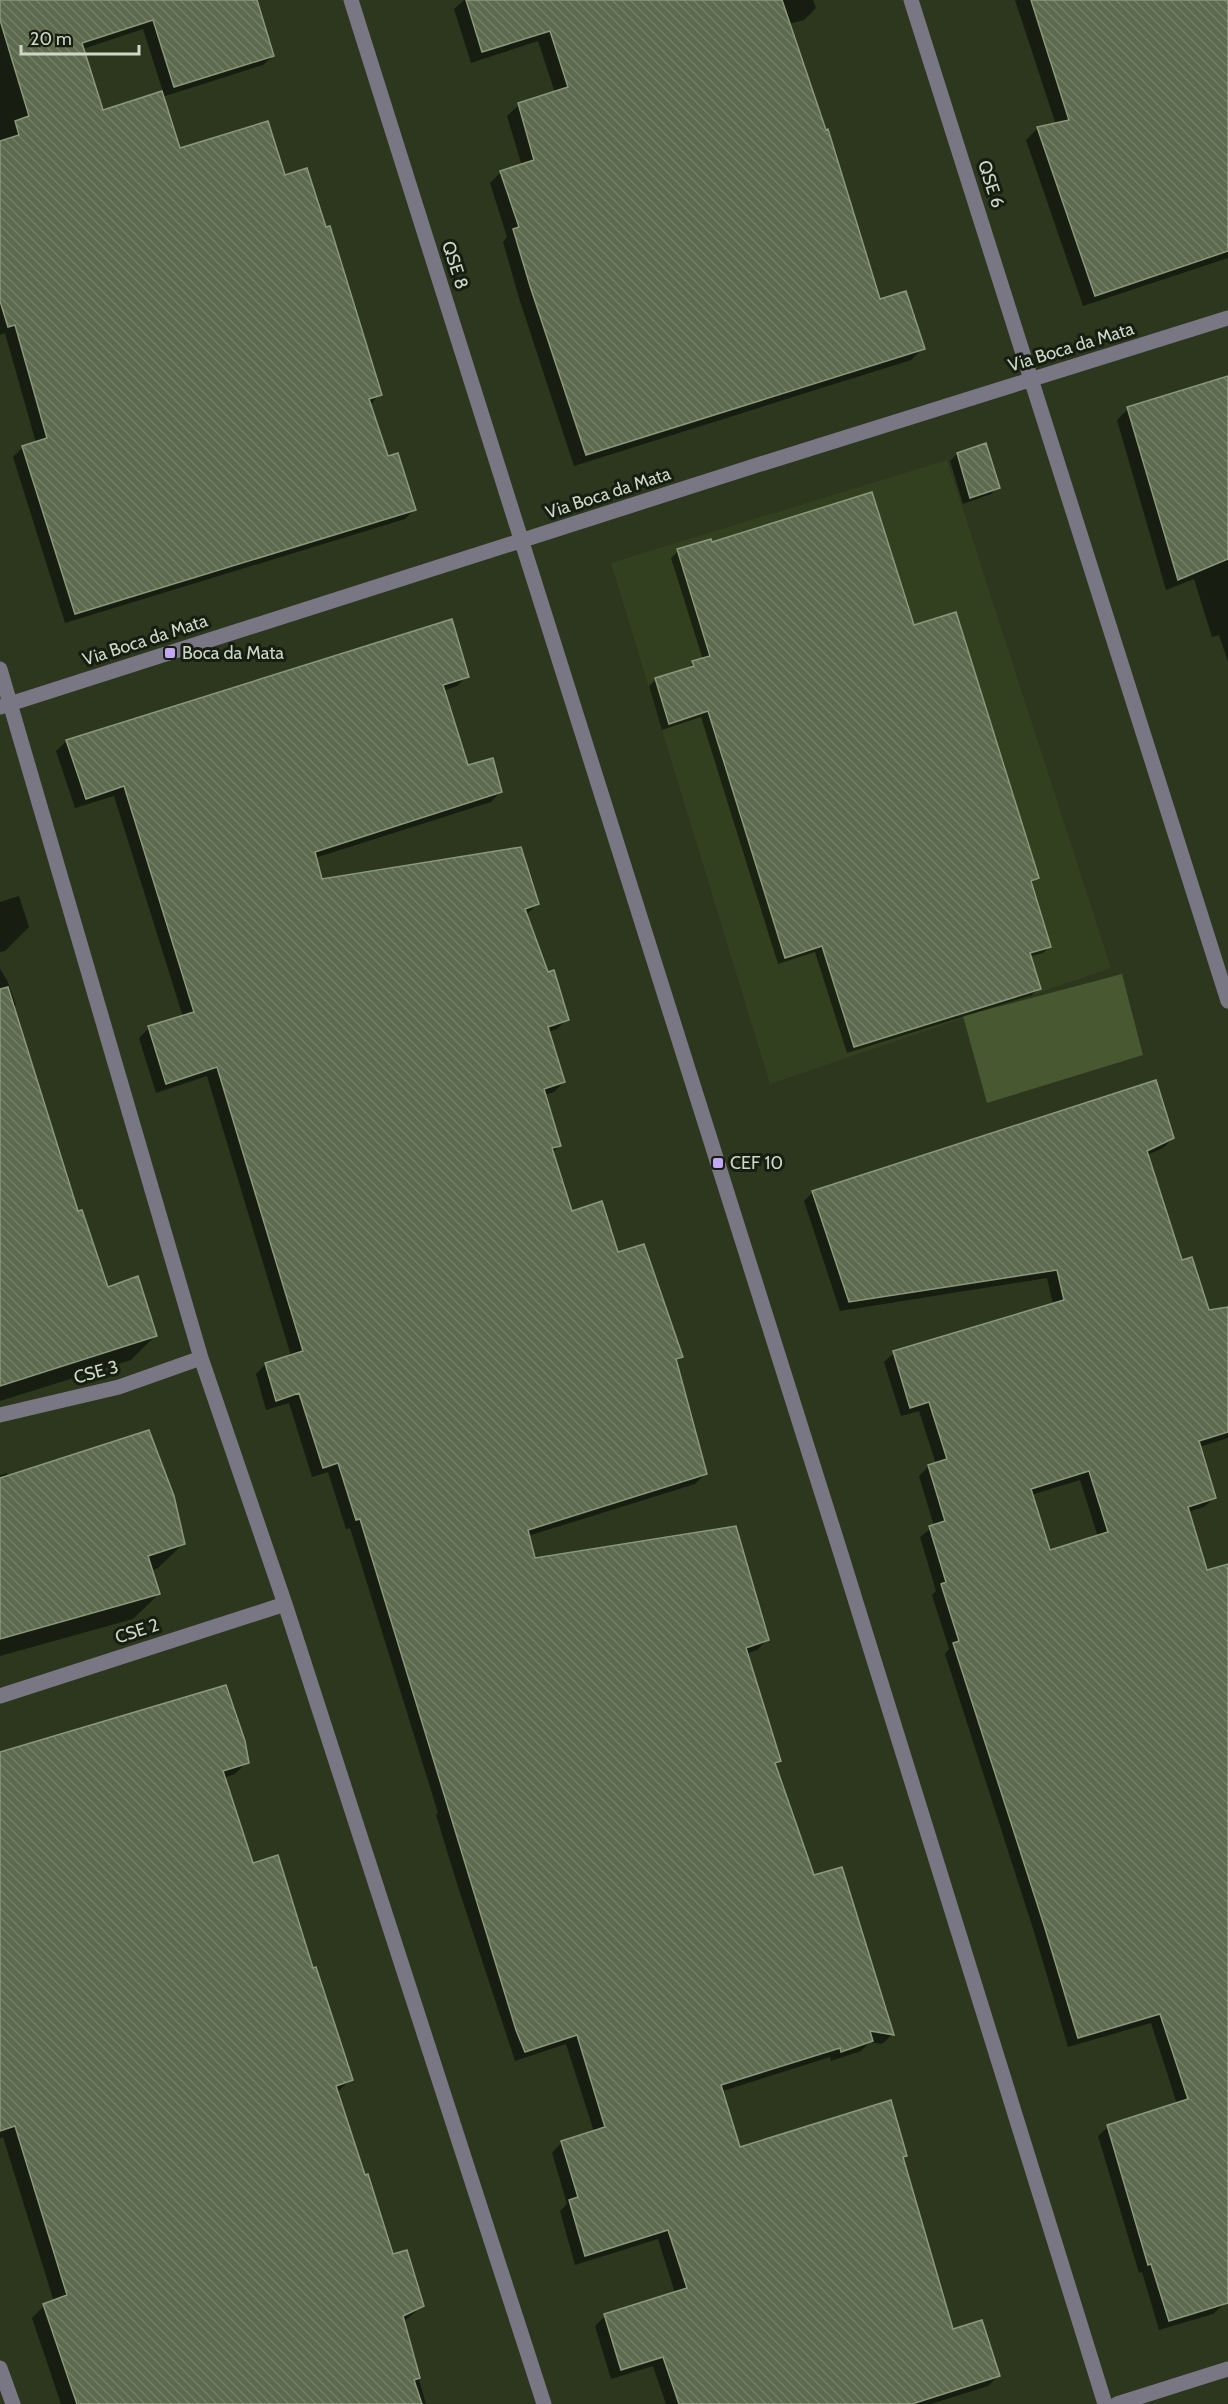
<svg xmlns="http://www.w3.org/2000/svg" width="1228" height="2404" viewBox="0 0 1228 2404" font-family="Cabin,sans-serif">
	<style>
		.built { fill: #324020 }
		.pitch { fill: #485931 }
		.shadow { fill: #0007; fill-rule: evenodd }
		.building { fill: url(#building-back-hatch); stroke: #8b997b; stroke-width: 1.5; fill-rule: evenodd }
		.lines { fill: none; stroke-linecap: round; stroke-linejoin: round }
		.minor { stroke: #7a7784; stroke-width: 15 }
		.poi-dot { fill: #c0a8f4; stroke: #171d11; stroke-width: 2 }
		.labels { text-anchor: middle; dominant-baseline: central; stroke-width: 6; stroke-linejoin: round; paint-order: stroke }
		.street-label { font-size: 18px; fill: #cfd7c7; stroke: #171d11 }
		.poi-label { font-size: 18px; fill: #cfd7c7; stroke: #171d11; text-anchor: start }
	</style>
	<defs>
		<pattern id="building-back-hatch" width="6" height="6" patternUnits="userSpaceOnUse" patternTransform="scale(1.5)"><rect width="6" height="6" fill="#5d6a4e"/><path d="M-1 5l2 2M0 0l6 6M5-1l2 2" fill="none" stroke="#737f66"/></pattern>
	</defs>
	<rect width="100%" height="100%" fill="#2c371e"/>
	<path class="built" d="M947 460 1111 968 770 1084 611 563Z"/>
	<path class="pitch" d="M1122 974 1143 1055 987 1103 963 1016Z"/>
	<path class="shadow" d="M0 0H257L273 56 263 65 162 97 179 150 284 177 380 394 370 405 387 458 414 510 405 519 65 623 13 457 23 447 36 443 5 333 0 335ZM143 29 163 92 102 112 83 49Z
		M464 0H813L816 8 804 20 789 24 879 301 923 348 911 360 574 466 519 298 503 242 507 237 490 183 501 172 522 166 507 116 519 105 555 93 538 41 471 63 454 9Z
		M1015 0H1228V258L1083 306 1026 140 1037 129 1056 125Z
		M1228 378V662L1219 635 1212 637 1194 579 1166 590 1117 420 1128 409Z
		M957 454 998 487 991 494 963 504 950 461Z
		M711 544 913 627 1037 878 1031 884 1050 946 1043 953 1029 957 1039 988 1032 995 847 1053 815 952 778 964 701 717 662 730 649 686 656 679 686 670 693 663 703 660 671 558 678 551Z
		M467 676 457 686 443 691 467 767 501 791 491 802 315 858 321 880 537 904 527 914 547 973 567 1019 557 1029 548 1032 564 1082 554 1092 544 1095 560 1145 552 1153 571 1213 617 1254 681 1357 675 1362 705 1474 695 1484 528 1536 534 1560 767 1640 757 1650 746 1654 780 1761 775 1766 813 1877 892 2035 882 2044 870 2042 861 2051 831 2061 830 2057 723 2091 739 2149 906 2156 902 2160 952 2331 998 2376 988 2386 931 2404H666L653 2366 611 2379 595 2326 605 2316 675 2293 658 2239 575 2265 560 2211 567 2204 552 2153 562 2142 594 2132 566 2044 515 2061 459 1890 436 1815 438 1813 350 1528 346 1529 328 1472 312 1477 289 1403 266 1410 256 1374 266 1364 291 1356 207 1076 156 1093 139 1038 149 1028 183 1017 114 796 75 808 56 751 67 741Z
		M19 896 29 927 5 951 0 952V902Z
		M0 969 7 980 16 1005 13 1008 77 1213 107 1289 155 1336 131 1360 0 1401Z
		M1173 1138 1163 1148 1147 1155 1181 1262 1208 1312 1228 1310V1438L1199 1447 1214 1498 1204 1507 1188 1512 1206 1572 1228 1565V2301L1213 2314 1159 2330 1142 2272 1139 2273 1098 2136 1108 2127 1177 2104 1151 2023 1068 2047 1035 1935 945 1654 949 1649 932 1595 936 1591 920 1537 934 1526 919 1476 929 1466 936 1464 919 1411 901 1416 884 1362 894 1353 1053 1304 1047 1278 840 1311 804 1201 813 1192ZM1080 1480 1098 1537 1049 1552 1031 1495Z
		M7 1473 8 1477 184 1543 158 1568 151 1571 159 1594 133 1619 0 1656V1475Z
		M225 1686 247 1762 235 1774 224 1778 252 1865 312 1970 352 2079 337 2092 392 2256 423 2306 403 2322 426 2404H61L32 2318 44 2306 54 2302 3 2137 0 2138V1752Z"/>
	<path class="building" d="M0 0H257L274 56 174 87 153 20 82 43 103 110 162 91 180 148 268 121 285 175 307 168 326 227 330 226 382 395 369 399 388 456 398 453 416 510 75 614 22 446 47 438 15 325 8 327 0 301V141L19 135 15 121 29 116 0 20Z
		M466 0H782L826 130 828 129 880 299 906 291 925 349 586 455 530 286 513 229 519 227 500 171 534 160 518 103 568 87 550 31 482 52Z
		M1031 0H1228V251L1095 296 1037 127 1069 120Z
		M1228 376V559L1178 580 1127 407Z
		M986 443 1000 488 970 498 957 453Z
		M872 492 914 625 956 612 1039 878 1031 881 1051 947 1030 953 1041 989 854 1047 822 946 785 958 708 711 669 724 655 678 694 666 692 661 710 656 677 549 711 539 712 542Z
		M452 619 469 677 443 685 468 765 493 758 502 792 315 852 322 879 521 847 539 904 525 909 548 972 554 970 569 1020 548 1027 565 1082 544 1089 561 1146 552 1148 572 1211 602 1201 618 1252 644 1244 683 1357 676 1359 707 1474 528 1530 535 1558 736 1526 769 1640 746 1648 781 1761 775 1763 814 1875 842 1867 894 2035 870 2031 873 2041 841 2052 840 2048 721 2085 740 2147 891 2100 907 2156 903 2157 953 2329 982 2320 1000 2376 912 2404H679L663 2357 621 2370 604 2314 687 2288 668 2230 585 2256 569 2200 578 2197 561 2141 605 2127 577 2035 525 2052 516 2030 360 1519 356 1520 338 1463 323 1468 299 1393 276 1401 265 1363 303 1351 217 1067 166 1084 148 1026 194 1012 124 786 86 799 66 740Z
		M8 987 78 1211 82 1210 108 1287 138 1276 157 1336 0 1386V989Z
		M1156 1080 1174 1138 1147 1151 1182 1260 1192 1257 1209 1310 1228 1307V1432L1199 1441 1216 1498 1188 1507 1207 1570 1228 1564V2303L1169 2321 1151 2264 1148 2265 1107 2125 1188 2099 1160 2014 1078 2038 1044 1925 953 1643 959 1641 941 1584 946 1582 929 1526 945 1521 928 1465 947 1459 929 1402 910 1408 893 1351 1064 1300 1057 1270 849 1302 812 1191ZM1089 1471 1108 1532 1050 1550 1031 1489Z
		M149 1430 174 1496 185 1544 148 1556 160 1594 0 1639V1478Z
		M226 1685 245 1741 249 1763 223 1771 253 1863 278 1855 313 1968 316 1967 353 2080 336 2086 365 2175 368 2174 393 2254 407 2250 424 2306 403 2316 420 2378 414 2380 422 2404H77L43 2304 67 2295 15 2126 0 2131V1752Z"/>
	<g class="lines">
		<path class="minor" d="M351 0 841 1554 1105 2404
			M911 0 1228 1001
			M0 669 201 1358 285 1604 544 2404
			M0 707 764 463 1228 318
			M0 1415 119 1387 201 1358
			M0 1696 285 1604
			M0 2368 13 2404
			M1117 2404 1228 2369"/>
	</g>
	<g class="poi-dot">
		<rect x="164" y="647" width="12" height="12" rx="3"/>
		<rect x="712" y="1157" width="12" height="12" rx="3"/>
	</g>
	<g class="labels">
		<g class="street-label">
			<text transform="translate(991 184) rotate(72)">QSE 6</text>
			<text transform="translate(455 265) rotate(72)">QSE 8</text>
			<text transform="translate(1071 347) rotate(-17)">Via Boca da Mata</text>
			<text transform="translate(608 493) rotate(-18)">Via Boca da Mata</text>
			<text transform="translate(145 640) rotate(-18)">Via Boca da Mata</text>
			<text transform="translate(96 1372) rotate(-15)">CSE 3</text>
			<text transform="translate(137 1631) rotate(-18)">CSE 2</text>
		</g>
		<g class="poi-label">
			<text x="182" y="653">Boca da Mata</text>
			<text x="730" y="1163">CEF 10</text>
		</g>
	</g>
	<path d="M21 45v9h118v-9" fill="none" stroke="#cfd7c7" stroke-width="3"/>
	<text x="30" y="45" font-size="18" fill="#cfd7c7" stroke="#171d11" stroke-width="4.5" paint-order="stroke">20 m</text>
</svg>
